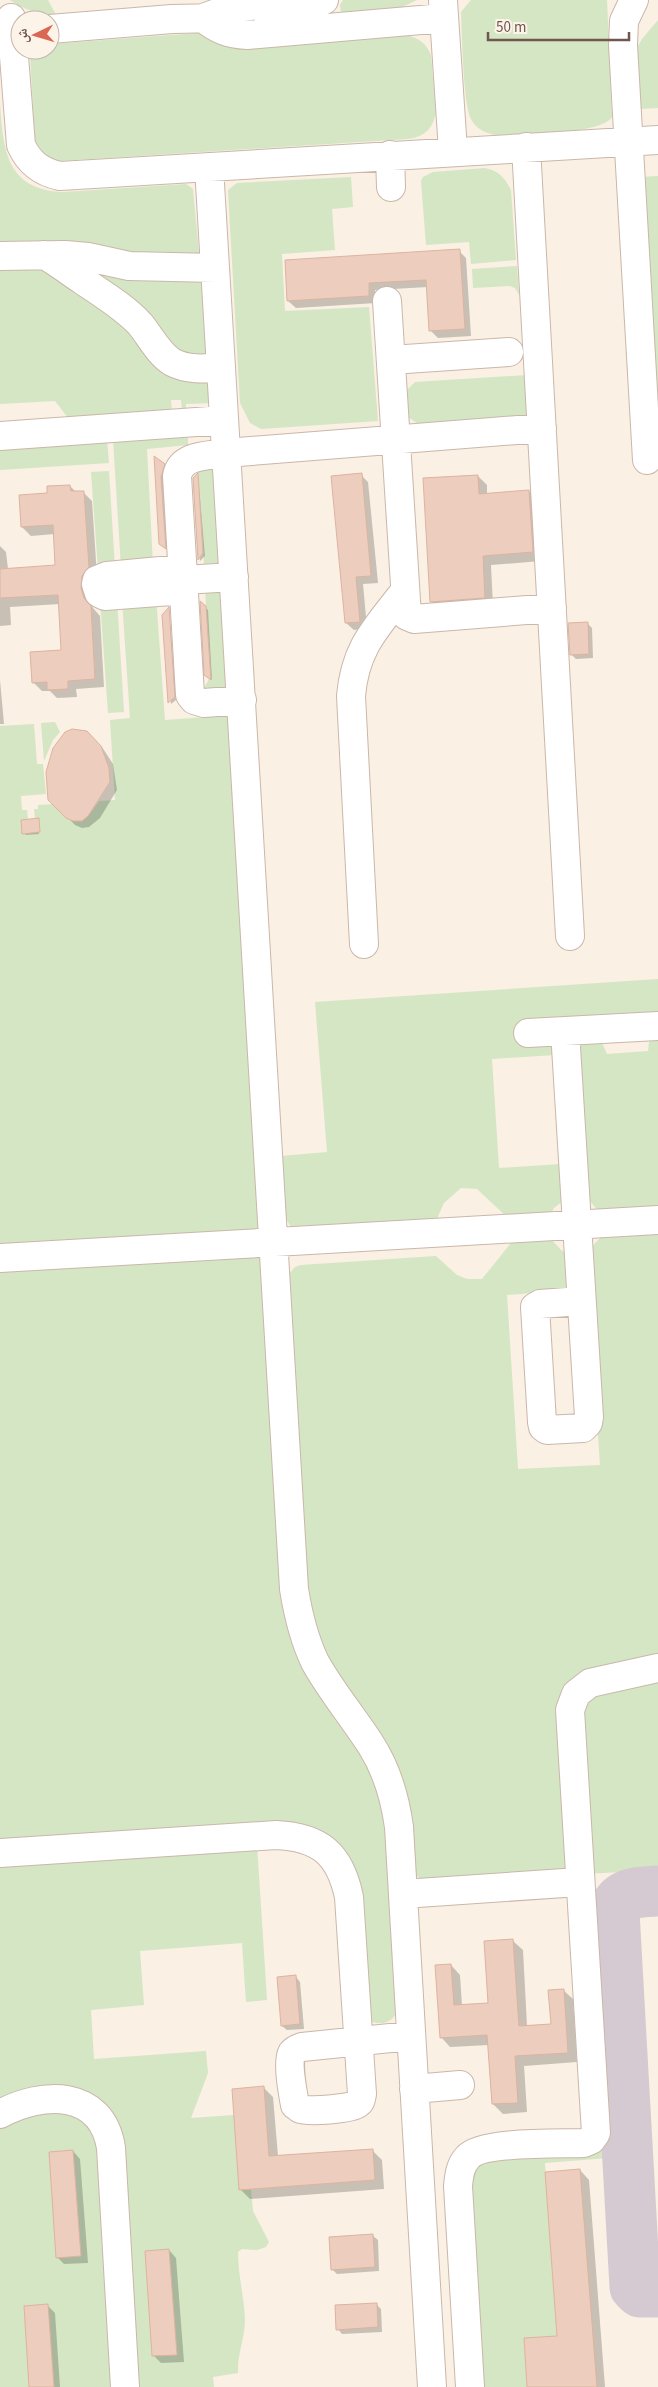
<svg xmlns="http://www.w3.org/2000/svg" width="658" height="2387" viewBox="0 0 658 2387" font-family="'Source Sans 3','Noto Naskh Arabic',sans-serif">
	<style>
		.green { fill: #d4e6c3 }
		.shadow { fill: #0003 }
		.lines { fill: none; stroke-linecap: round; stroke-linejoin: round }
		.taxiway { stroke: #d6cad2; stroke-width: 51 }
		.building { fill: #edcdbd; stroke: #deb39f }
		.minor-casing { stroke: #cab7ab; stroke-width: 30 }
		.minor { stroke: #fff; stroke-width: 28 }
	</style>
	<rect width="100%" height="100%" fill="#faf0e3"/>
	<path class="green" d="M10 0H48L56 15C38 13 25 11 10 0Z
		M343 0H417L394 11 344 16 341 13 340 5Z
		M471 0H607L612 117C601 135 519 134 496 135 485 133 476 129 471 119 463 103 462 34 461 12Z
		M658 20V108L640 109 637 48 642 39Z
		M198 33 223 45 406 35C419 38 426 43 431 55L436 112C433 129 424 137 408 139L60 161C47 158 40 153 35 141L30 55 31 50H50V44Z
		M0 103C3 149 6 190 63 192L186 184 193 189 213 403 186 404V411H182L181 400H171L172 412 69 419 55 401 0 404Z
		M485 168C499 171 505 178 511 190L516 260 471 264 469 242 426 245 421 181 423 177 433 172Z
		M658 176V401H656L641 177Z
		M351 177 353 207 332 209 335 250 282 254 285 311 369 307 378 421 261 429 250 423 240 403 228 190 237 183Z
		M517 266 519 295 515 288 509 286 473 288 472 269Z
		M526 375V416L420 425 405 415 404 393 415 382Z
		M188 434V445L147 449 153 565 121 568 113 439Z
		M107 438 109 463 0 470V446Z
		M212 468 215 470 219 563 204 564 198 469Z
		M109 471 115 568 98 569 91 472Z
		M205 589 221 590 231 682 226 688 203 690 209 679H211Z
		M156 597 165 720 234 715 254 1158 265 1335 286 1602 367 1759 384 1804 397 2011C392 2024 381 2025 369 2021L337 1845 0 1843V726L34 724 37 764H43L46 794 21 796 22 810H27L28 819 22 834 40 832 39 819H35L34 809H38V805L54 804C72 827 83 826 99 801L115 800 110 720 130 718 122 600Z
		M117 599 124 712 108 713 100 600Z
		M55 722 60 732 53 740 44 761 41 723Z
		M658 979V1017L548 1045 554 1050 555 1055 492 1059 499 1168 561 1164 563 1201 554 1208 549 1217 508 1218 477 1189 461 1188 444 1203 435 1223 293 1229C277 1212 282 1178 281 1156L327 1152 315 1002Z
		M658 1034V1210L600 1213 589 1200 578 1043 598 1040 602 1043 607 1054 648 1051 649 1042Z
		M658 1234V1870L424 1883 416 1875 338 1677 322 1647 307 1601 288 1275 295 1267 301 1265 436 1256 457 1275 467 1279H482L511 1243 552 1240 561 1250 568 1253 569 1290 507 1295 518 1469 600 1465 586 1253 600 1238Z
		M257 1844 267 2000 246 2002 242 1943 140 1951 144 2005 91 2010 94 2059 206 2051 208 2073 191 2118 234 2115 251 2189 253 2211 269 2242 266 2247 257 2250 242 2249 238 2252C238 2275 244 2297 245 2319 245 2339 237 2354 238 2373L213 2377 214 2387H134L111 2118 0 2100V1860Z
		M594 1891 608 2158 545 2163 557 2336 524 2338 527 2387H475L471 2162 588 2146Z
		M57 2110 90 2122 96 2144 113 2387H0V2125L10 2120Z"/>
	<path class="shadow" d="M459 251 466 258 471 336 438 338 431 331 428 287 375 290 376 303 296 308 288 301Z
		M155 459 166 467 163 480 167 549 163 546Z
		M198 475 205 556 200 561 194 479Z
		M361 475 368 482 378 583 363 584 367 628 354 630 346 623Z
		M478 476 487 485V495L529 491 538 500 541 561 491 565 493 606 440 610 431 601Z
		M70 486 76 492H83L92 501 97 576 89 598 93 608 100 616 104 687 76 689 77 697 57 698 50 691H42L33 682 62 651 60 604 10 607 11 625 0 626V539V546L6 552 8 569 56 566 55 534 31 536 22 527 49 494Z
		M202 604 208 610 212 680 206 674Z
		M169 609 176 700 171 704 163 616Z
		M587 623 592 628 593 658 576 659 571 654Z
		M0 680 4 724H0Z
		M80 730 87 732 102 747 113 764 117 790 100 818 89 827 82 828 75 825 50 799 48 772 54 749 65 733Z
		M37 820 39 834 26 835 24 833Z
		M513 1941 523 1950 527 2026 552 2025 563 1990 573 1999 577 2062 524 2066 527 2112 503 2114 493 2104 489 2045 450 2047 441 2037 451 1965 460 1975 462 2006 489 2004Z
		M296 1977 300 1982 304 2029 287 2030 282 2026Z
		M264 2088 273 2097 278 2156 372 2150 382 2160 384 2189 250 2199 240 2189Z
		M73 2151 80 2159 88 2263 64 2264 57 2257Z
		M580 2170 589 2180 605 2387H528L558 2337Z
		M373 2236 378 2240 379 2271 337 2274 332 2269Z
		M169 2250 176 2258 184 2362 161 2363 154 2356 146 2252Z
		M376 2304 381 2309 382 2332 342 2334 338 2329Z
		M48 2306 55 2313 60 2387H31Z"/>
	<g class="lines">
		<path class="taxiway" d="M658 1891C640 1892 619 1891 614 1912L635 2287 640 2292H658"/>
	</g>
	<path class="building" d="M460 249 465 329 429 331 426 280 369 283V296L287 301 285 260Z
		M154 456 165 464 161 477 166 549 159 544Z
		M198 473 203 553 198 560 193 478Z
		M362 473 371 576 356 577 360 622 345 623 331 476Z
		M478 475 479 494 529 490 533 552 483 556 485 598 430 602 423 478Z
		M70 485 71 491H84L89 567 82 576 81 588 84 598 91 606 95 679 68 681V689L47 690V682L32 683 30 652 61 650 58 595 0 598V569L55 565 53 525 21 527 19 495 47 493V486Z
		M200 601 206 606 211 680 204 675Z
		M169 607 175 697 168 703 162 615Z
		M588 622 589 654 570 655 568 623Z
		M72 729 87 731 101 746 109 768 110 782 88 816 82 821H73L66 818 48 800 46 772 53 748 65 732Z
		M39 818 40 832 22 834 21 820Z
		M513 1939 519 2026 551 2024 548 1990 564 1989 568 2053 515 2056 518 2103 492 2104 487 2035 440 2038 435 1965 451 1964 454 2005 488 2003 484 1941Z
		M296 1975 300 2024 281 2026 277 1977Z
		M264 2086 269 2156 373 2149 375 2180 239 2190 232 2089Z
		M73 2150 81 2256 56 2258 49 2152Z
		M580 2169 597 2387H527L524 2338 557 2336 545 2172Z
		M373 2234 375 2267 331 2270 329 2237Z
		M169 2249 177 2355 152 2356 145 2251Z
		M377 2303 378 2327 336 2330 335 2305Z
		M48 2304 54 2387H29L24 2306Z"/>
	<g class="lines">
		<g class="minor-casing">
			<path id="minor" d="M288 0 225 10 203 18C218 30 229 34 247 35L444 18
				M634 0 624 21 623 45 647 460
				M443 1 453 151
				M268 16 302 10 324 0
				M11 18 21 145C29 163 41 172 60 176L658 140
				M50 29 172 19 221 18
				M526 147 570 936
				M390 155 391 187
				M209 167 294 1589C298 1614 304 1639 315 1662 331 1691 353 1717 371 1745 387 1770 395 1798 399 1827L432 2387
				M44 255C58 262 69 272 82 280 102 294 123 306 140 324 150 336 158 353 172 362 187 370 204 369 221 367
				M0 256 65 255 88 257 129 266 215 268
				M387 301 407 616 414 619 552 608
				M391 360 509 352
				M0 436 224 420
				M182 569 107 576 97 580 96 584 99 593 105 596 184 590
				M183 580 234 577
				M242 700 204 703 194 700 190 695 177 476C181 454 209 456 226 453L542 428
				M364 944 351 696C355 648 376 628 404 592
				M565 1031 589 1417 588 1423 583 1428 547 1430 543 1427 542 1422 535 1307 540 1304 581 1301
				M528 1033 658 1026
				M0 1258 658 1220
				M0 1853 276 1835C320 1837 340 1854 349 1897L362 2094C361 2099 361 2102 357 2104 351 2109 308 2112 301 2109 299 2109 297 2106 295 2105 293 2094 287 2062 292 2053 295 2049 299 2048 302 2047L410 2036
				M403 1894 579 1882
				M414 2089 460 2085
				M0 2114C42 2091 102 2089 111 2148L125 2387
				M470 2387 458 2186C459 2176 460 2165 468 2157 482 2141 561 2144 584 2143L591 2140 596 2133 570 1710 576 1694 590 1683 658 1668"/>
		</g>
		<use href="#minor" class="minor"/>
	</g>
	<g transform="translate(35 35) rotate(265)"><circle r="24" fill="#fdf4e9" stroke="#c5b5aa"/>
	<path d="M0-4L9 19L0 12L-9 19Z" fill="#da6753"/>
	<text y="-8" font-size="14" font-weight="bold" text-anchor="middle" fill="#70564c">ش</text>
	</g>
	<path d="M488 32v8h141v-8" fill="none" stroke="#70564c" stroke-width="2.5"/>
	<text x="496" y="32" font-size="15" fill="#70564c" stroke="#fdf4e9" stroke-width="4" paint-order="stroke">50 m</text>
</svg>
